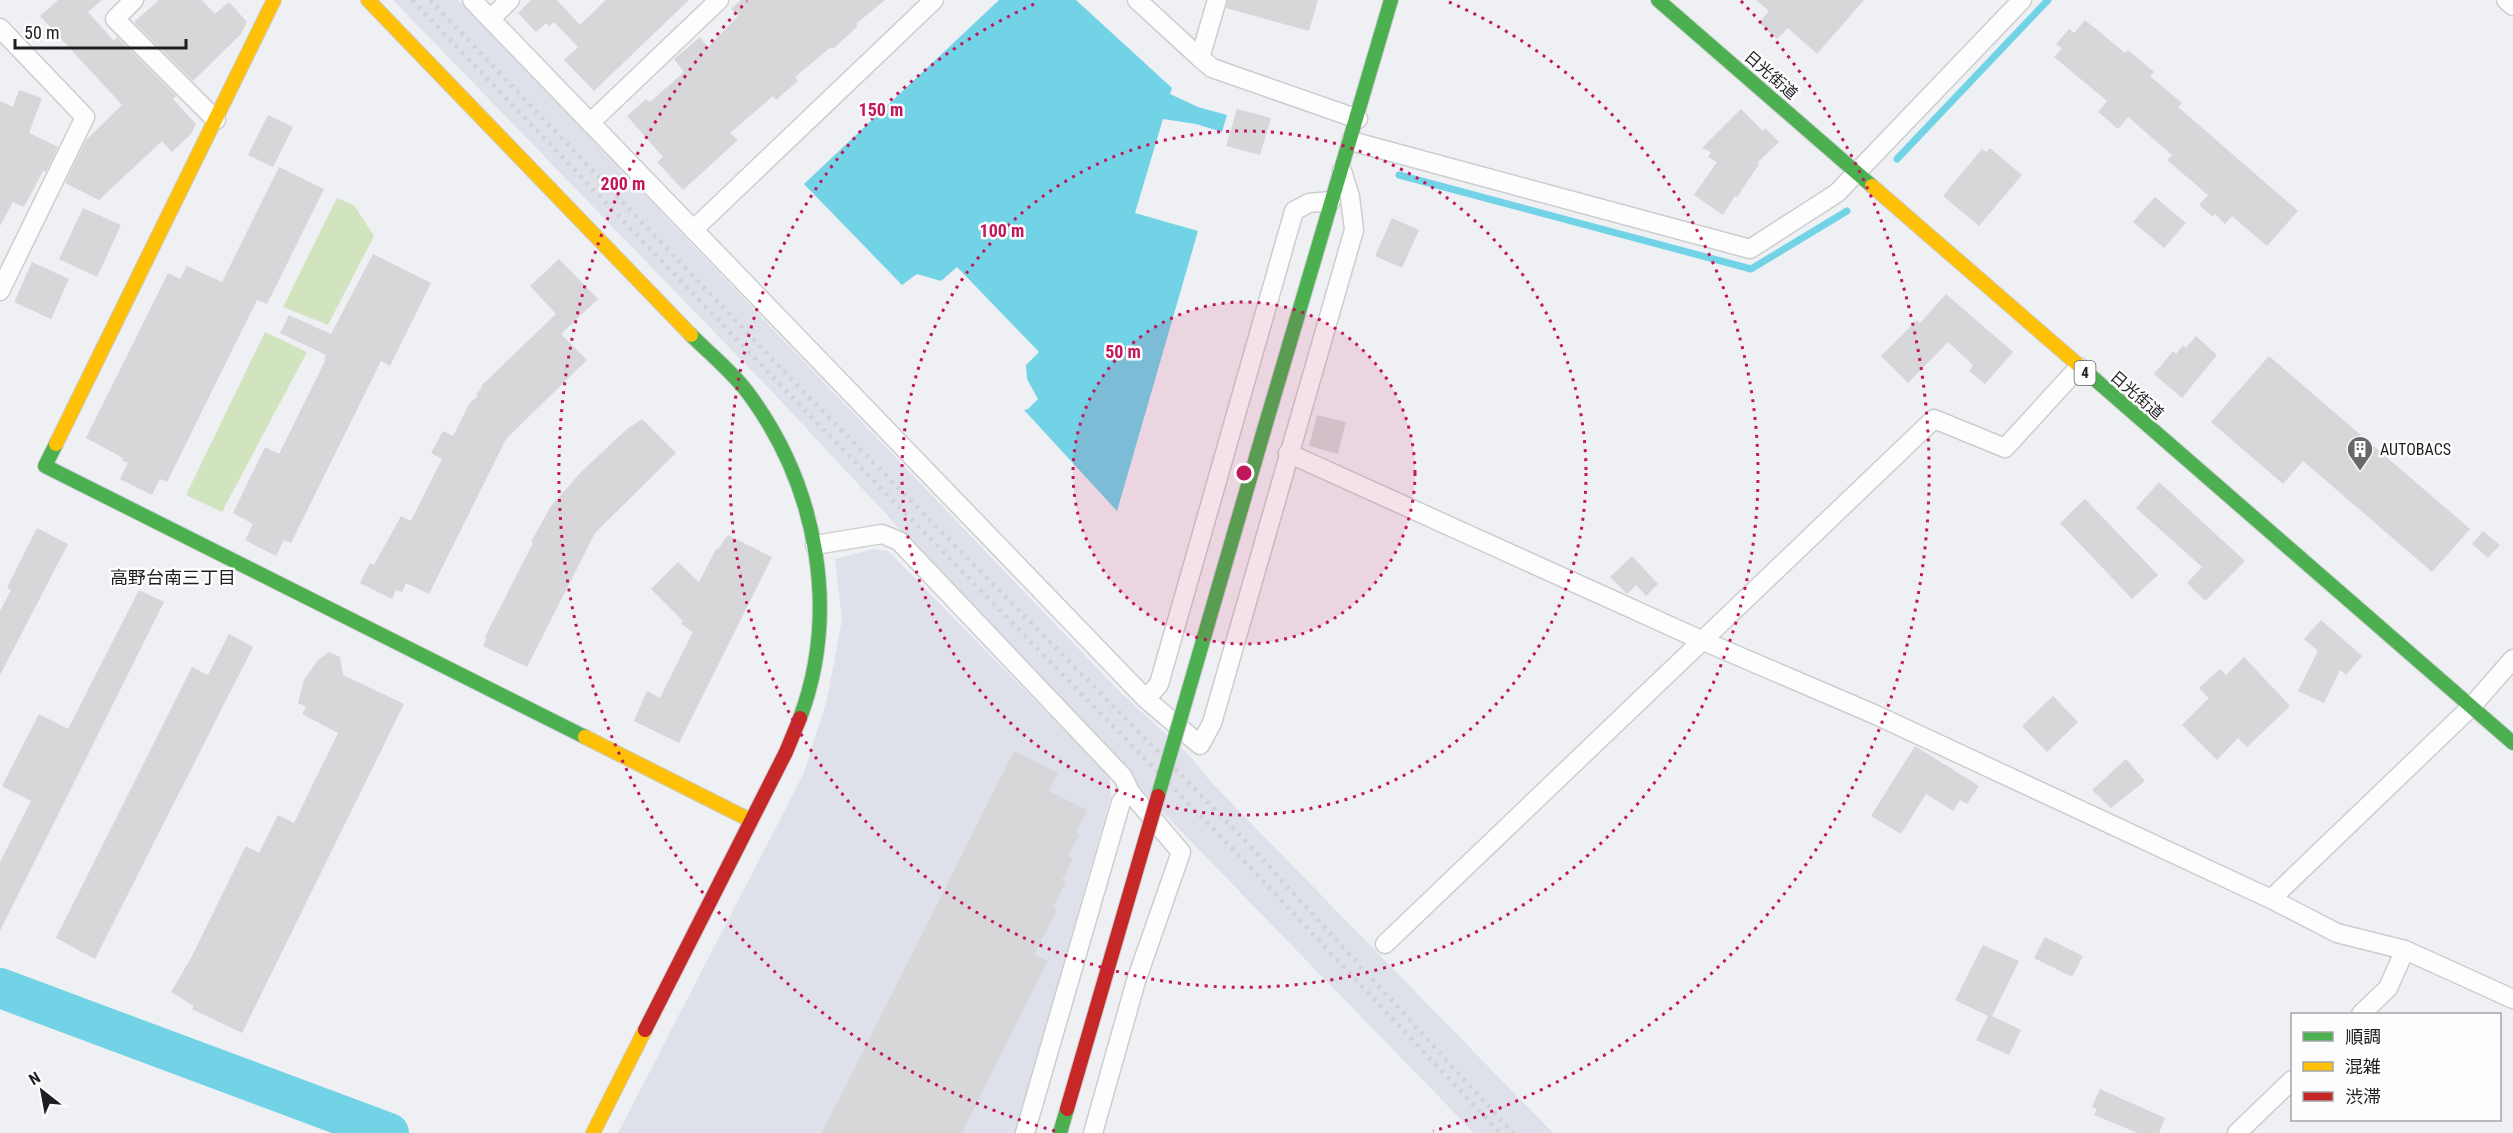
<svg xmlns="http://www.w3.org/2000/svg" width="2513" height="1133" viewBox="0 0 2513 1133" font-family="'Roboto Condensed','Noto Sans JP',sans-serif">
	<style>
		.built { fill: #dfe1ea }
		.green { fill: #d2e4bf }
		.water { fill: #72d3e7 }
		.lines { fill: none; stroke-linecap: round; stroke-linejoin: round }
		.stream { stroke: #72d3e7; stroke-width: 7 }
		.river { stroke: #72d3e7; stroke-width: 40 }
		.building { fill: #d7d6d9 }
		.street-casing { stroke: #cccdd0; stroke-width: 21 }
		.fast-casing { stroke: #cccdd0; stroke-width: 16 }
		.slow-casing { stroke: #cccdd0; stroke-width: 16 }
		.jam-casing { stroke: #cccdd0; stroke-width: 16 }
		.street { stroke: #fdfdfd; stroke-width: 18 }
		.fast { stroke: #4caf50; stroke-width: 14 }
		.slow { stroke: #ffc107; stroke-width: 14 }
		.jam { stroke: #c62828; stroke-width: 14 }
		.rail { stroke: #d2d2d3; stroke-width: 4.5; stroke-dasharray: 3 6; stroke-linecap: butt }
		.fast-bridge-casing { stroke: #cccdd0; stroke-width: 16; stroke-linecap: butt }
		.jam-bridge-casing { stroke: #cccdd0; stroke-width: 16; stroke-linecap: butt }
		.fast-bridge { stroke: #4caf50; stroke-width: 14 }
		.jam-bridge { stroke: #c62828; stroke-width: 14 }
		.ring { fill: none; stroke: #c2185b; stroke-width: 3; stroke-dasharray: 3 6 }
		.labels { text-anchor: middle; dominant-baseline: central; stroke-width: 5; stroke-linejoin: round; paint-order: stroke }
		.shield { fill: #fdfdfe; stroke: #606163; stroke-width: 1.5 }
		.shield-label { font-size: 15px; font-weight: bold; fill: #1d1e20 }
		.street-label { font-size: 16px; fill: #1d1e20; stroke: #fdfdfe }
		.poi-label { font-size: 16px; fill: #1d1e20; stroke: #fdfdfe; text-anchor: start }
		.neighbourhood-label { font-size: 18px; fill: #1d1e20; stroke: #fdfdfe }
		.centre { fill: #c2185b; stroke: #fdfdfe; stroke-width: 3 }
		.ring-label { font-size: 18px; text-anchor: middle; font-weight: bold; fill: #c2185b; stroke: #fdfdfe; stroke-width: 5; stroke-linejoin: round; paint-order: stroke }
	</style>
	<rect width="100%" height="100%" fill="#eff0f4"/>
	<path class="built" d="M393 0H458L1120 692 1192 758 1210 781 1553 1133H1474L1173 823 780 400Z
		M873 549 888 551 1109 776 1111 796 1015 1133H618L804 773 827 699 842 620 835 559Z"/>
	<path class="green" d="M337 198 354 205 374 236 328 325 283 307Z
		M265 332 307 352 222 512 186 495Z"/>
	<path class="water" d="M999 0H1076L1172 88 1170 94 1198 107 1227 115 1222 132 1196 124 1163 119 1135 213 1198 231 1117 511 1024 410 1028 409 1038 399 1027 379 1026 365 1039 352 957 267 941 281 917 274 902 285 804 184Z"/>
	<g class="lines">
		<path class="stream" d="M1897 159 2048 0
			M1399 175 1751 269 1847 211"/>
		<path class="river" d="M0 988 389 1133"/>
	</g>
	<path class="building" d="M58 0H102L88 12 114 41 117 37 176 96 173 99 196 124 191 134 172 152 162 141 99 200 65 183 86 140 122 105 40 16Z
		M159 0H202L215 14 229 2 247 22 241 34 193 81 134 22Z
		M531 0H557L580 25 606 0H689L594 91 564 60 578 47 554 22 549 26 546 23 536 32 518 13Z
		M741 0H885L856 24 858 26 833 49 831 47 795 77 798 81 776 100 773 96 730 133 738 140 683 190 657 162 663 157 627 116 646 99 650 102 684 72 674 59 700 37 708 47 738 16 731 9Z
		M1228 0H1318L1309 31 1226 8Z
		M1756 0H1864L1817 54 1788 28 1777 39 1759 23 1769 11Z
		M2085 20 2125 53 2128 50 2154 72 2150 76 2182 103 2178 107 2298 211 2267 246 2232 216 2225 224 2215 214 2213 217 2199 205 2208 195 2167 160 2172 155 2128 117 2118 129 2098 112 2107 101 2054 57 2062 48 2056 44 2069 29 2074 33Z
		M19 90 42 98 29 133 58 147 46 172 43 171 24 207 13 202 0 226V101L13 107Z
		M1237 109 1271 118 1260 155 1226 146Z
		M1741 109 1763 131 1765 128 1779 142 1758 162 1759 164 1737 197 1735 196 1723 215 1694 195 1717 162 1708 157 1711 152 1702 148Z
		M268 115 293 127 273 167 248 155Z
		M1990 148 2022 175 1979 226 1943 196 1982 149 1986 152Z
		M279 167 324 189 267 304 257 300 167 482 160 479 152 495 120 479 128 463 122 460 123 458 86 438 168 273 180 279 187 266 222 282Z
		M2155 197 2186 223 2164 248 2133 222Z
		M83 208 121 225 97 277 59 259Z
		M1392 218 1419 230 1402 268 1375 256Z
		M373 254 431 283 390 366 381 361 291 543 284 540 276 556 245 540 253 524 233 513 265 447 279 454 326 359H324L326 355 280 333 289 315 331 334Z
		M559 259 598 299 561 334 587 360 506 439 429 594 406 583 402 592 396 590 392 599 360 583 370 563 374 565 401 516 411 521 442 459 431 453 443 431 453 436 469 404 478 396 476 394 482 388 481 386 556 314 530 286Z
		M32 262 69 279 51 319 14 302Z
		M1946 294 2013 352 1985 384 1969 371 1973 365 1948 342 1908 383 1881 356 1917 320 1920 323Z
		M2196 336 2217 355 2182 398 2154 374 2173 351 2176 354 2183 345 2186 348Z
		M2269 356 2470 529 2432 572 2303 461 2283 484 2211 422Z
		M1317 415 1346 422 1338 454 1309 446Z
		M642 419 676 453 595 533 527 667 483 646 487 637H485L533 543 531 542 551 506 581 472 627 429Z
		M2159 482 2245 561 2205 601 2187 583 2202 567 2136 508Z
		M2085 499 2158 575 2132 599 2060 523Z
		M37 528 68 544 0 675V611L11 590 7 588Z
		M2483 531 2500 545 2488 558 2472 544Z
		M728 535 772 557 679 743 634 721 647 691 660 698 693 632 681 624 683 621 651 589 678 562 699 582 716 549H718Z
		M1632 556 1658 584 1646 596 1636 585 1627 594 1610 577Z
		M139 590 164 602 0 931V862L31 801 2 786 39 714 68 729Z
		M2321 620 2362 656 2346 675 2340 670 2324 703 2298 691 2318 651 2304 639Z
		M229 634 253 647 95 959 56 938 192 667 208 675Z
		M329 652 340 657 343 675 404 704 242 1033 192 1009 194 1006 171 992 191 958 246 846 259 853 278 815 294 823 338 733 302 714 306 707 298 703 304 680 318 660Z
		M2244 657 2290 706 2247 747 2238 738 2217 760 2182 725 2209 698 2199 688 2220 669 2226 675Z
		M2053 696 2078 722 2047 752 2022 726Z
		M1915 746 1979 786 1967 804 1960 800 1953 811 1926 794 1901 834 1871 816Z
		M1014 751 1058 773 1049 791 1087 810 1076 832 1080 834 1068 856 1073 859 1062 880 1066 882 1053 907 1057 909 1034 955 1048 961 962 1133H822Z
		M2126 759 2145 781 2111 808 2092 790Z
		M2045 937 2083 956 2072 977 2034 958Z
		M1983 945 2019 961 1992 1016 2021 1030 2009 1055 1976 1040 1988 1016 1955 1000Z
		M2100 1089 2165 1118 2159 1133H2138L2094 1115 2097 1109 2092 1107Z"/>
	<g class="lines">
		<g class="street-casing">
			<path id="street" d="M134 0 115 19 216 120
				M472 0 1146 699 1200 745 1212 723 1354 230 1350 197 1342 171
				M1137 0 1200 58 1217 0
				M2506 0 2513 6
				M490 19 510 0
				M0 28 85 117 0 291
				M1200 58 1212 68 1358 119
				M590 123 719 0
				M1351 141 1750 249 1837 193 2022 0
				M693 230 934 0
				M1288 453 1701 640 1876 715 2271 899 2337 933 2405 950 2513 999
				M815 545 882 534 899 541 1123 777 1130 792
				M1146 699 1159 684 1294 211 1309 203 1331 201
				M2271 899 2471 707 2513 659
				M1385 944 1934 419 2005 448 2079 367
				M2361 1014 2388 988 2405 950
				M1025 1133 1121 802 1130 792 1181 852 1136 981 1093 1133
				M2237 1133 2292 1080"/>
		</g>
		<g class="fast-casing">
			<path id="fast" d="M1658 0 1872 186
				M691 335C711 355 735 374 751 397 817 488 840 611 800 718
				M2083 369 2513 743
				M1264 430 1391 0
				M56 444 45 466 585 737
				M1060 1133 1067 1109"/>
		</g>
		<g class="slow-casing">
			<path id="slow" d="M368 0 691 335
				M1872 186 2083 369
				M56 444 274 0
				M585 737 750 820
				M593 1133 645 1030"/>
		</g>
		<g class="jam-casing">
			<path id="jam" d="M645 1030 786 752 800 718"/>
		</g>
		<use href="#street" class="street"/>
		<use href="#fast" class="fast"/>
		<use href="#slow" class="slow"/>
		<use href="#jam" class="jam"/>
		<path class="rail" d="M412 0 789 394 1231 847 1500 1133
			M430 0 796 384 1242 837 1513 1133"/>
		<g class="fast-bridge-casing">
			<path id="fast-bridge" d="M1158 796 1264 430"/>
		</g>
		<g class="jam-bridge-casing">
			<path id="jam-bridge" d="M1067 1109 1158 796"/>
		</g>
		<use href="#fast-bridge" class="fast-bridge"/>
		<use href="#jam-bridge" class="jam-bridge"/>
	</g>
	<circle cx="1244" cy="473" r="171" fill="#c2185b" fill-opacity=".12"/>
	<g class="ring">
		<circle cx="1244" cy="473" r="171"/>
		<circle cx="1244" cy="473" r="342"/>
		<path d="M1449 2A514 514 0 1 1 1039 2"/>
		<path d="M1055 1131A685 685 0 0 1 747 1M1741 1A685 685 0 0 1 1433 1131"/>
	</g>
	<defs>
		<g id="building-pin" transform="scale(1.35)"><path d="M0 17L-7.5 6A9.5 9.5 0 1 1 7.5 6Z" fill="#66686a" stroke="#fdfdfe"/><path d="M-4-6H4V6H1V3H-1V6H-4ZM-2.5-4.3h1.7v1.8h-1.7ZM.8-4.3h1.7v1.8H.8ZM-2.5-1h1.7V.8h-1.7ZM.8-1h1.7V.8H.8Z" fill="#fff"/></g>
	</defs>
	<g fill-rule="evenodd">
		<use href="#building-pin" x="2360" y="449"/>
	</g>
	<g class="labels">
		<rect class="shield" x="2074.5" y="361" width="21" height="24" rx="4.5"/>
		<g class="shield-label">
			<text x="2085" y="373">4</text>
		</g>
		<g class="street-label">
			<text transform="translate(1771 75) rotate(41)">日光街道</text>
			<text transform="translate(2137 395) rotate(41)">日光街道</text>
		</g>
		<g class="poi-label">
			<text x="2380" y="449">AUTOBACS</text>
		</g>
		<g class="neighbourhood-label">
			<text x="173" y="577">高野台南三丁目</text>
		</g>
	</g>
	<circle cx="1244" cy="473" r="9" class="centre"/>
	<g class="ring-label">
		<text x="881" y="116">150 m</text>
		<text x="623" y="190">200 m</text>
		<text x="1002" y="237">100 m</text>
		<text x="1123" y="358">50 m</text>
	</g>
	<rect x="2291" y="1013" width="210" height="108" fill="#fdfdfe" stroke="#a3a4a5" stroke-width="1.5"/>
	<rect x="2303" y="1032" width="30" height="9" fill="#4caf50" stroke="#a3a4a5" stroke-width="1.5"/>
	<text x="2345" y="1043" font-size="18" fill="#1d1e20">順調</text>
	<rect x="2303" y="1062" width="30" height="9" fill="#ffc107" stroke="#a3a4a5" stroke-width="1.5"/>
	<text x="2345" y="1073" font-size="18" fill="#1d1e20">混雑</text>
	<rect x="2303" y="1092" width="30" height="9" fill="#c62828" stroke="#a3a4a5" stroke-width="1.5"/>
	<text x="2345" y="1103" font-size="18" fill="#1d1e20">渋滞</text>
	<g transform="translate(42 1091) rotate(329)" stroke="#fdfdfe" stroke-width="4.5" paint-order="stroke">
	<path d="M0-4.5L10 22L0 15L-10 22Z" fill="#1d1e20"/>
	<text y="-9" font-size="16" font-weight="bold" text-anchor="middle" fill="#1d1e20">N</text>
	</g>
	<path d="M15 39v9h171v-9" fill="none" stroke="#1d1e20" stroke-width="3"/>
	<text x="24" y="39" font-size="18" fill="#1d1e20" stroke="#fdfdfe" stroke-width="4.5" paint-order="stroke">50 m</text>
</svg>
